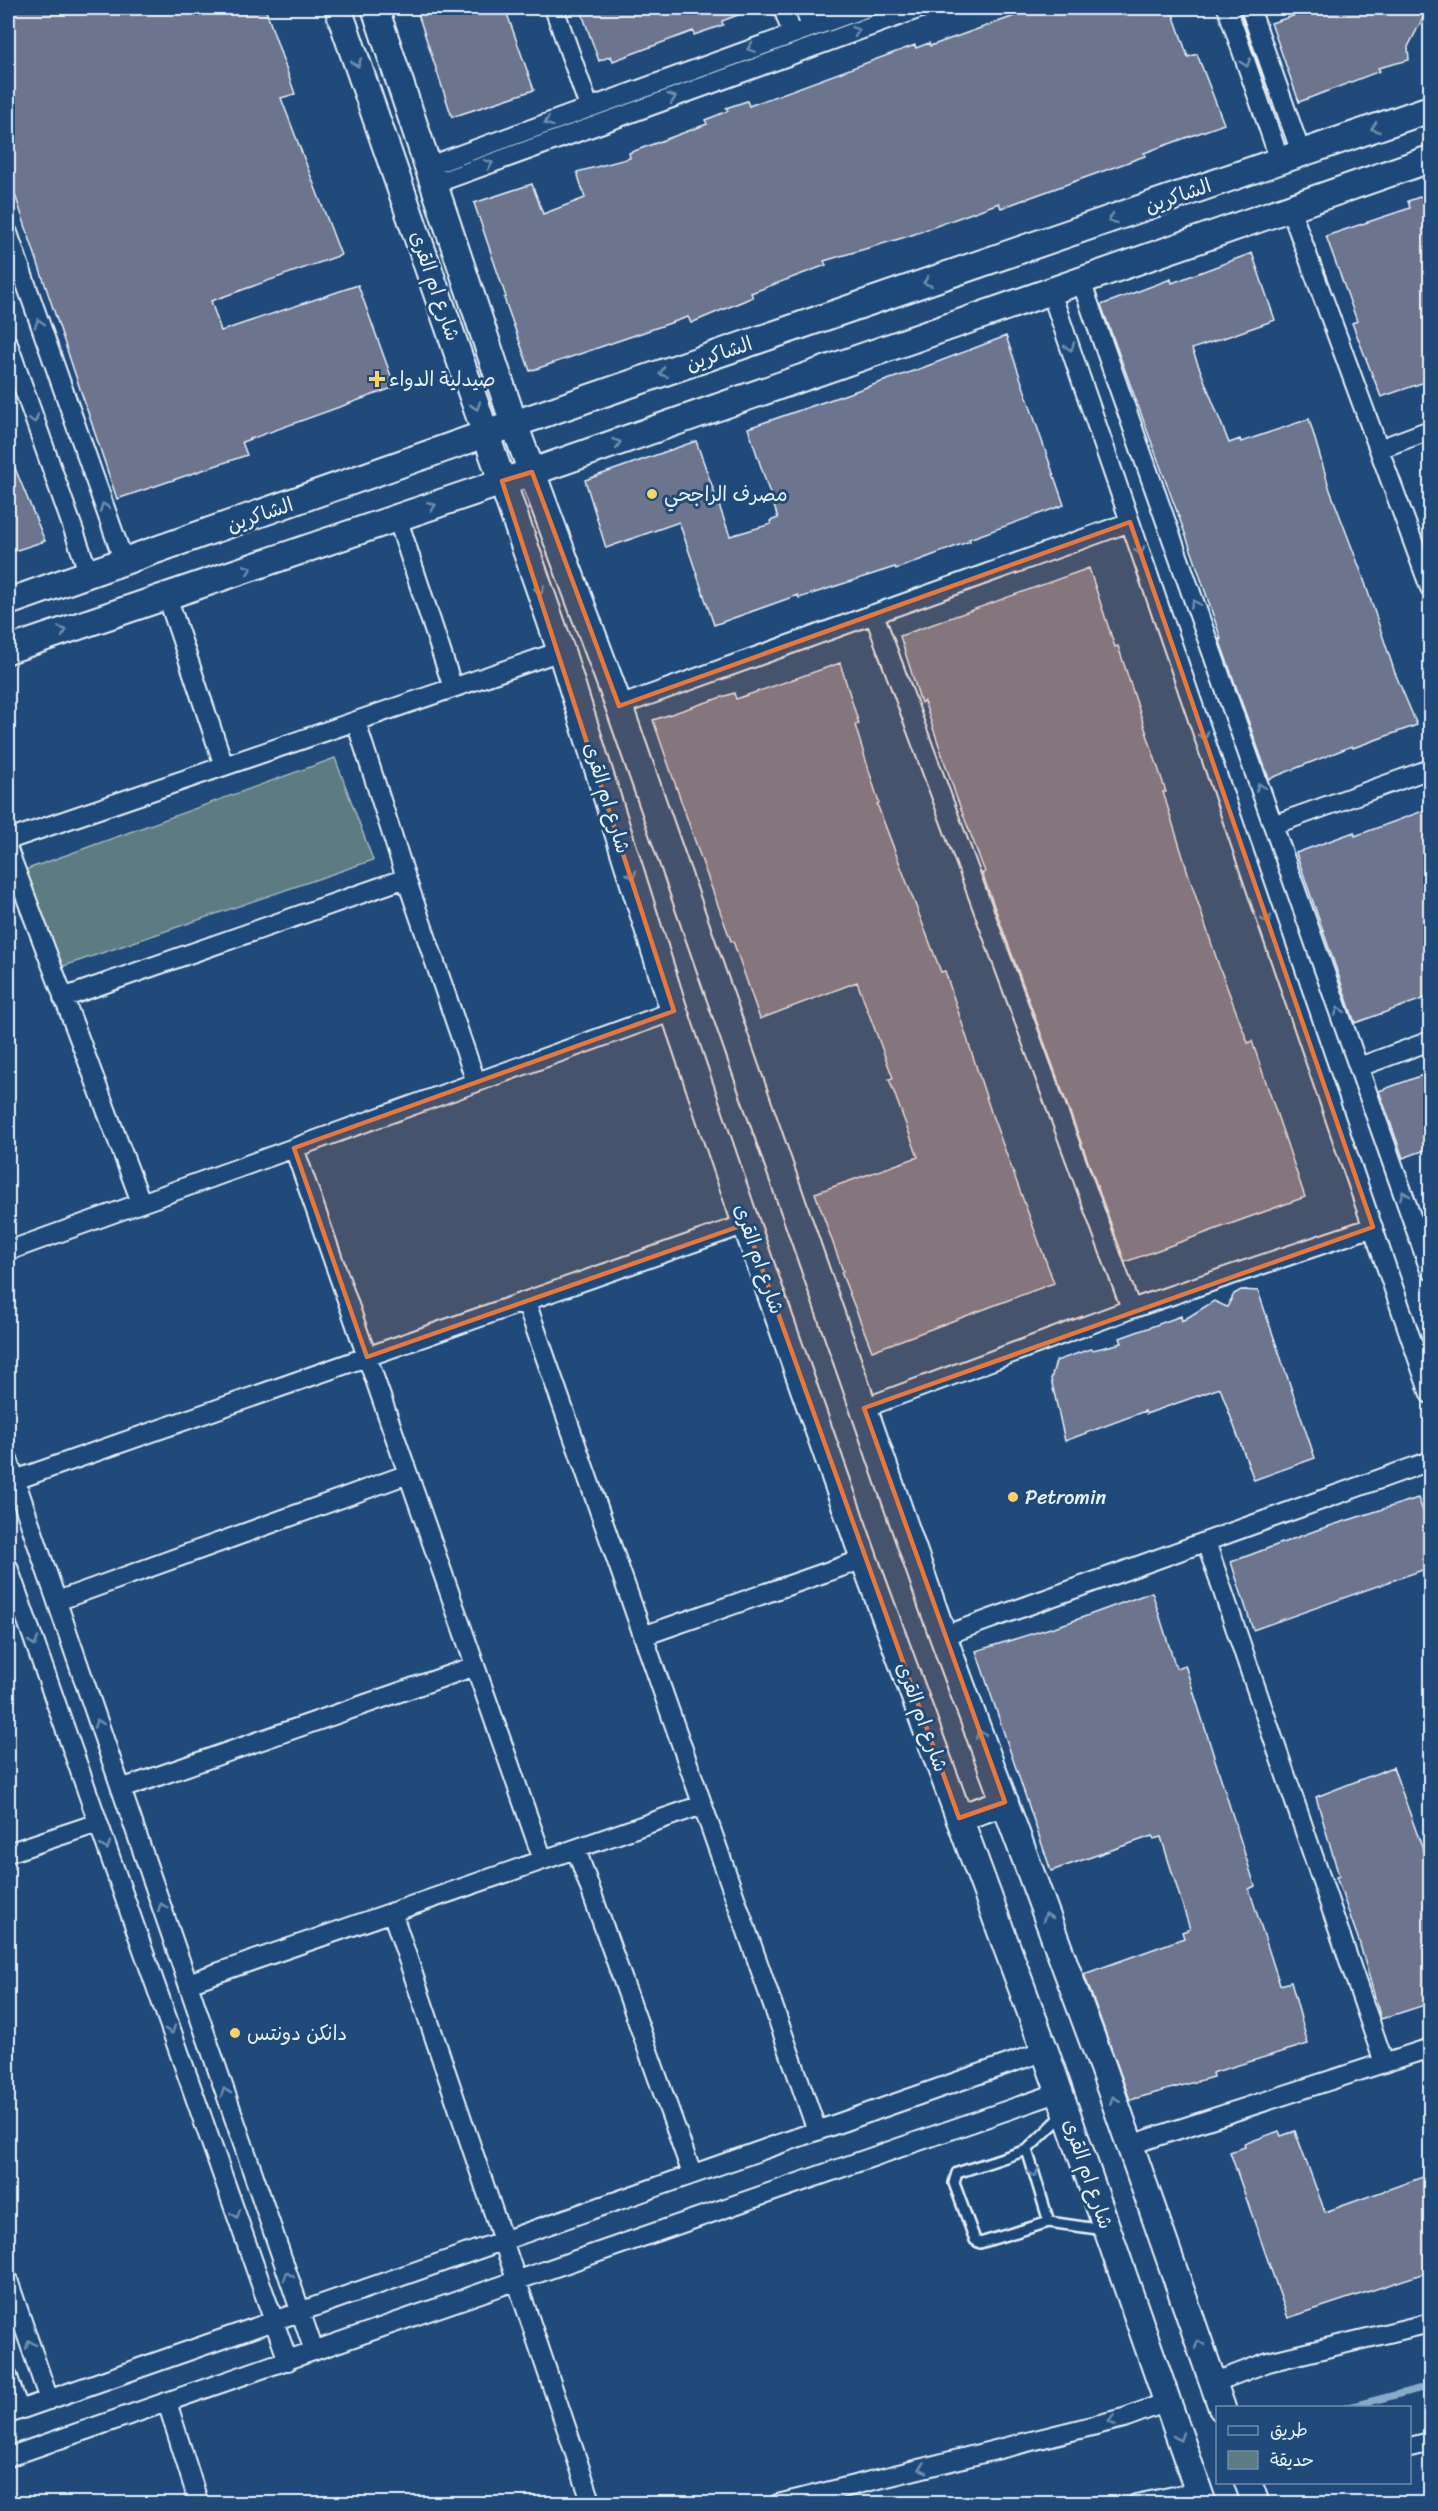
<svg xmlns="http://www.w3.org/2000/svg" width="1438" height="2511" viewBox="0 0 1438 2511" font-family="Sriracha,'Playpen Sans Arabic',sans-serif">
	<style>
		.green { fill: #5d7c81; stroke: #a2b6bc; stroke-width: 1.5 }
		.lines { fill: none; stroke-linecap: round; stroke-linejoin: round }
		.stream { stroke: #87abc6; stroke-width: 7 }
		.building { fill: #6d758e; stroke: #e8f1f8; stroke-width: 1.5 }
		.lane-casing { stroke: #e8f1f8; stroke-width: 14 }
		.street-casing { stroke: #e8f1f8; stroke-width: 22 }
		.secondary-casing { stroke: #e8f1f8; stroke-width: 30 }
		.lane { stroke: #1f4a7a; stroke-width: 9 }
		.street { stroke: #1f4a7a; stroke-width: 18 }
		.secondary { stroke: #1f4a7a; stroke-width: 26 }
		.oneway { stroke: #6f8dac }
		.marked { fill: #e8773b; fill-opacity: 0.2; stroke: #e8773b; stroke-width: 4.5; stroke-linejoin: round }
		.poi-dot { fill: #ffd166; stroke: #1f4a7a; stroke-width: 2 }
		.labels { text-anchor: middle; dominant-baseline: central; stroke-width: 6; stroke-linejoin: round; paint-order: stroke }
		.street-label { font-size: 20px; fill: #e8f1f8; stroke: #1f4a7a }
		.poi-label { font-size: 20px; fill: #e8f1f8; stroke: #1f4a7a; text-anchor: start }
	</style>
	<rect width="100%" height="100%" fill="#1f4a7a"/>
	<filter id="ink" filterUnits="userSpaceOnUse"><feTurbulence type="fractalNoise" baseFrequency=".0167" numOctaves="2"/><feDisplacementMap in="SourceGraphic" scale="12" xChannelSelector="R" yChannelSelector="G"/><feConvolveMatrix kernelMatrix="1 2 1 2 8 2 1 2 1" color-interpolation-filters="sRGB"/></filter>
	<g filter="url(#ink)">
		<path class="green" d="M335 758 373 860 58 968 22 871Z"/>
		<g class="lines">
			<path class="stream" d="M1345 2408 1430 2386"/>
		</g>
		<path class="building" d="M8 8H265L295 94 281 98 341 255 211 301 221 331 358 285 395 387 242 442 247 455 117 499 8 174Z
			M416 8H505L534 90 452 117Z
			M580 8H754V9L722 21 723 25 694 35 693 31 613 61 611 56 599 61Z
			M1020 8H1171L1188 57 1197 54 1224 124 1144 153 1145 156 1001 208 999 203 909 236 824 261 826 265 751 293 753 297 691 323 688 317 530 371 504 298 506 297 474 203 532 184 543 214 585 198 577 172 630 158 629 153 707 124 705 120 728 111 726 108 747 101 749 106 915 45 916 48 929 43 930 46 1023 13Z
			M1318 8H1428L1408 47 1409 60 1378 68 1380 71 1299 102 1271 23Z
			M1431 193V380L1381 397 1352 323 1357 321 1326 236 1410 208 1408 201Z
			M1252 253 1275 320 1192 349 1229 443 1240 439 1241 442 1309 419 1330 490 1362 574 1395 673 1417 725 1353 748 1352 746 1269 779 1219 639H1221L1194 558 1101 305 1171 279 1172 283Z
			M1006 336 1064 505 969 539 970 541 896 569 895 567 799 598 798 595 714 625 679 522 606 548 585 480 696 441 730 536 771 524 770 521 778 518 748 428 922 368Z
			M8 451 45 541 8 553Z
			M1089 568 1115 647 1118 646 1166 792H1163L1188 873 1219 966 1248 1043 1252 1041 1305 1197 1125 1262 982 873 985 872 956 796 924 701 921 703 900 636Z
			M840 663 859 724 855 725 879 803 877 804 941 972 945 971 992 1115 1054 1283 872 1351 841 1272 843 1271 815 1193 918 1157 889 1079 893 1078 857 982 760 1019 733 941H731L704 867 653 720 734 693 736 699Z
			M1431 808V996L1355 1023 1296 853 1354 832 1355 836Z
			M1431 1072V1148L1403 1158 1379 1091Z
			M1241 1290 1258 1291 1315 1458 1254 1480 1220 1388 1146 1414 1145 1411 1065 1441 1051 1379 1056 1361 1090 1349 1093 1350 1122 1343 1120 1338 1181 1316 1182 1321 1214 1301 1227 1307 1234 1294Z
			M1418 1498 1431 1532V1567L1253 1630 1231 1562 1317 1530Z
			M1152 1592 1176 1668 1185 1665 1255 1886 1249 1889 1280 1985 1291 1982 1308 2044 1212 2073 1213 2077 1130 2100 1084 1974 1184 1938 1182 1932 1190 1929 1161 1837 1154 1839 1152 1836 1051 1871 976 1651 1070 1622Z
			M1393 1767 1431 1872V2003L1381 2019 1359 1941 1336 1877 1339 1876 1316 1797Z
			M1279 2131 1281 2136 1295 2131 1325 2212 1431 2174V2271L1288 2318 1230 2152 1245 2147 1244 2144Z"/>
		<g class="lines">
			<g class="lane-casing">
				<path id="lane" d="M1065 2113 1027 2150 1049 2222 1104 2230
					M1027 2150 957 2173 954 2183 975 2240 980 2243 1049 2222"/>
			</g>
			<g class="street-casing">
				<path id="street" d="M554 8 589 107
					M783 8 792 33
					M804 8 811 27
					M1227 8 1280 161
					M1250 8 1301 153
					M429 166 865 8
					M434 184 921 8
					M1290 208 1430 588
					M8 233 124 562
					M1081 281 1430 1270
					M1051 292 1430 1394
					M8 344 89 574
					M1379 449 1430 430
					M397 517 453 688
					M167 596 224 766
					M874 614 1131 1309
					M619 706 1130 522
					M356 722 406 878 476 1082
					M1273 825 1430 769
					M8 840 561 651
					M8 850 141 1202
					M63 998 406 878
					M1359 1067 1430 1041
					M294 1148 543 1860
					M8 1251 674 1011
					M526 1302 817 2131
					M864 1408 1131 1309 1373 1227
					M8 1459 314 2351
					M15 1480 746 1224
					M1206 1542 1384 2063
					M8 1567 288 2361
					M57 1601 408 1474
					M643 1636 864 1559
					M943 1636 1430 1461
					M121 1789 475 1666
					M576 1849 692 2174
					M8 1853 98 1823
					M392 1912 592 2504
					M188 1983 702 1805
					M1130 2145 1430 2048
					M8 2280 49 2400
					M8 2377 19 2410
					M1213 2383 1268 2362 1430 2323
					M167 2402 199 2504
					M8 2414 1045 2051
					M1410 2447 1430 2442
					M8 2457 1060 2092
					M778 2504 1124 2418 1167 2402
					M1136 2504 1198 2491"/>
			</g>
			<g class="secondary-casing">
				<path id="secondary" d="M338 8 561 651 674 1011 746 1224 864 1559 1045 2051 1203 2504
					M375 8 514 424 619 706 943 1636 1103 2068 1222 2408
					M8 602 514 424 1430 109
					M8 650 532 472 1430 159
					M959 1818 1005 1802
					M1248 2482 1256 2504"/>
			</g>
			<use href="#lane" class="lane"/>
			<use href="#street" class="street"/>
			<use href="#secondary" class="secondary"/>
		</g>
		<defs><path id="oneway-chevron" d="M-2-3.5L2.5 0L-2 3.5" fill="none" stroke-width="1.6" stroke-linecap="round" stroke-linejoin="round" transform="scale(1.5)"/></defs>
		<g class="oneway">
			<use href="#oneway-chevron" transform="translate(856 31) rotate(-20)"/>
			<use href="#oneway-chevron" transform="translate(751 48) rotate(160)"/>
			<use href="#oneway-chevron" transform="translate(357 63) rotate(71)"/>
			<use href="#oneway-chevron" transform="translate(1246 63) rotate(71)"/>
			<use href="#oneway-chevron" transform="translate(672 98) rotate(-20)"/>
			<use href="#oneway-chevron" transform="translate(548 122) rotate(160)"/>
			<use href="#oneway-chevron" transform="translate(1375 128) rotate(161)"/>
			<use href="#oneway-chevron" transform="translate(489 164) rotate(-20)"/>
			<use href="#oneway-chevron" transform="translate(1112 219) rotate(161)"/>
			<use href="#oneway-chevron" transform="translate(927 282) rotate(161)"/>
			<use href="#oneway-chevron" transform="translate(39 323) rotate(-109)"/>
			<use href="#oneway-chevron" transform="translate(1070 347) rotate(71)"/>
			<use href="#oneway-chevron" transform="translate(663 373) rotate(161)"/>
			<use href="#oneway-chevron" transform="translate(476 406) rotate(71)"/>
			<use href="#oneway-chevron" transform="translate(34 419) rotate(70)"/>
			<use href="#oneway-chevron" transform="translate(617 443) rotate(-19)"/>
			<use href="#oneway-chevron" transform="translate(432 506) rotate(-19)"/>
			<use href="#oneway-chevron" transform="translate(104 507) rotate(-109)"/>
			<use href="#oneway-chevron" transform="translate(1140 551) rotate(71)"/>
			<use href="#oneway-chevron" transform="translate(248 569) rotate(-19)"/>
			<use href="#oneway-chevron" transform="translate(540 590) rotate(71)"/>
			<use href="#oneway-chevron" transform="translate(1195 604) rotate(-110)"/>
			<use href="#oneway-chevron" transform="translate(63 631) rotate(-19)"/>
			<use href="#oneway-chevron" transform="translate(1204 736) rotate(71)"/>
			<use href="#oneway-chevron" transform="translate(1260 787) rotate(-110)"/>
			<use href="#oneway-chevron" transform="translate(632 875) rotate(73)"/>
			<use href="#oneway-chevron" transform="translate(1267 920) rotate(71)"/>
			<use href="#oneway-chevron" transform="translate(1339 1011) rotate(-109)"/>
			<use href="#oneway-chevron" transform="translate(1404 1195) rotate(-109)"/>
			<use href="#oneway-chevron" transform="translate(34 1642) rotate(71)"/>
			<use href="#oneway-chevron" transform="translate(98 1723) rotate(-109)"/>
			<use href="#oneway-chevron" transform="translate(980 1734) rotate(-110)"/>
			<use href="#oneway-chevron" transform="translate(106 1846) rotate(71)"/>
			<use href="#oneway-chevron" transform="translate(162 1907) rotate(-109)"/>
			<use href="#oneway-chevron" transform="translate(1047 1917) rotate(-110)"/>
			<use href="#oneway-chevron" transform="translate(171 2030) rotate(71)"/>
			<use href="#oneway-chevron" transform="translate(225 2092) rotate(-109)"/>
			<use href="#oneway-chevron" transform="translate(1114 2100) rotate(-109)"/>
			<use href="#oneway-chevron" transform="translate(1034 2173) rotate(73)"/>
			<use href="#oneway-chevron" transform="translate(236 2214) rotate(71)"/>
			<use href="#oneway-chevron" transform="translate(288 2276) rotate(-109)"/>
			<use href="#oneway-chevron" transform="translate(30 2344) rotate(-109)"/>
			<use href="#oneway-chevron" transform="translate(1199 2344) rotate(-109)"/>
			<use href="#oneway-chevron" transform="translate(1112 2421) rotate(166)"/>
			<use href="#oneway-chevron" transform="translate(1179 2437) rotate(71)"/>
			<use href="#oneway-chevron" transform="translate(923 2468) rotate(166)"/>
		</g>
	</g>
	<path class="marked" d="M532 472 619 706 1130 522 1373 1227 864 1408 1005 1802 959 1818 746 1224 367 1357 294 1148 674 1011 502 481Z"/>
	<g class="poi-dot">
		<path d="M374 370h6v6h6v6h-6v6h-6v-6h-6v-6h6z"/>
		<circle cx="652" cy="494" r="6"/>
		<circle cx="1013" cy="1497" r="6"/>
		<circle cx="235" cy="2033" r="6"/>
	</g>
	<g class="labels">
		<g class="street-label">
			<text transform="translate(1178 196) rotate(-19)">الشاكرين</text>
			<text transform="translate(435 286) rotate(71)">شارع ام القرى</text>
			<text transform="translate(719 354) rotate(-19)">الشاكرين</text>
			<text transform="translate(260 515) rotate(-19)">الشاكرين</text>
			<text transform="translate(607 798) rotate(73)">شارع ام القرى</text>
			<text transform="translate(759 1259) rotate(71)">شارع ام القرى</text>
			<text transform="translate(922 1717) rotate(70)">شارع ام القرى</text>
			<text transform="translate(1088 2174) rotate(71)">شارع ام القرى</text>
		</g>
		<g class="poi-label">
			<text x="389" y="379">صيدلية الدواء</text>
			<text x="664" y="494">مصرف الراجحي</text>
			<text x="1025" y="1497">Petromin</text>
			<text x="247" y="2033">دانكن دونتس</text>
		</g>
	</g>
	<rect width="1438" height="2511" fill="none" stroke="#1f4a7a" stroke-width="30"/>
	<rect x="15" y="15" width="1408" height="2481" fill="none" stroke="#e8f1f8" stroke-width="2" filter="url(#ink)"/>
	<rect x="1216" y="2406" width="195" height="78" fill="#1f4a7a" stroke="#6f8dac" stroke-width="1.5"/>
	<rect x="1228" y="2426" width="30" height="9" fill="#1f4a7a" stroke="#6f8dac" stroke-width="1.5"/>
	<text x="1270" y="2436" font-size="18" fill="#e8f1f8">طريق</text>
	<rect x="1228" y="2451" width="30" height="18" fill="#5d7c81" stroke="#6f8dac" stroke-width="1.5"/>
	<text x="1270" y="2466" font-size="18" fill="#e8f1f8">حديقة</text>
</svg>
